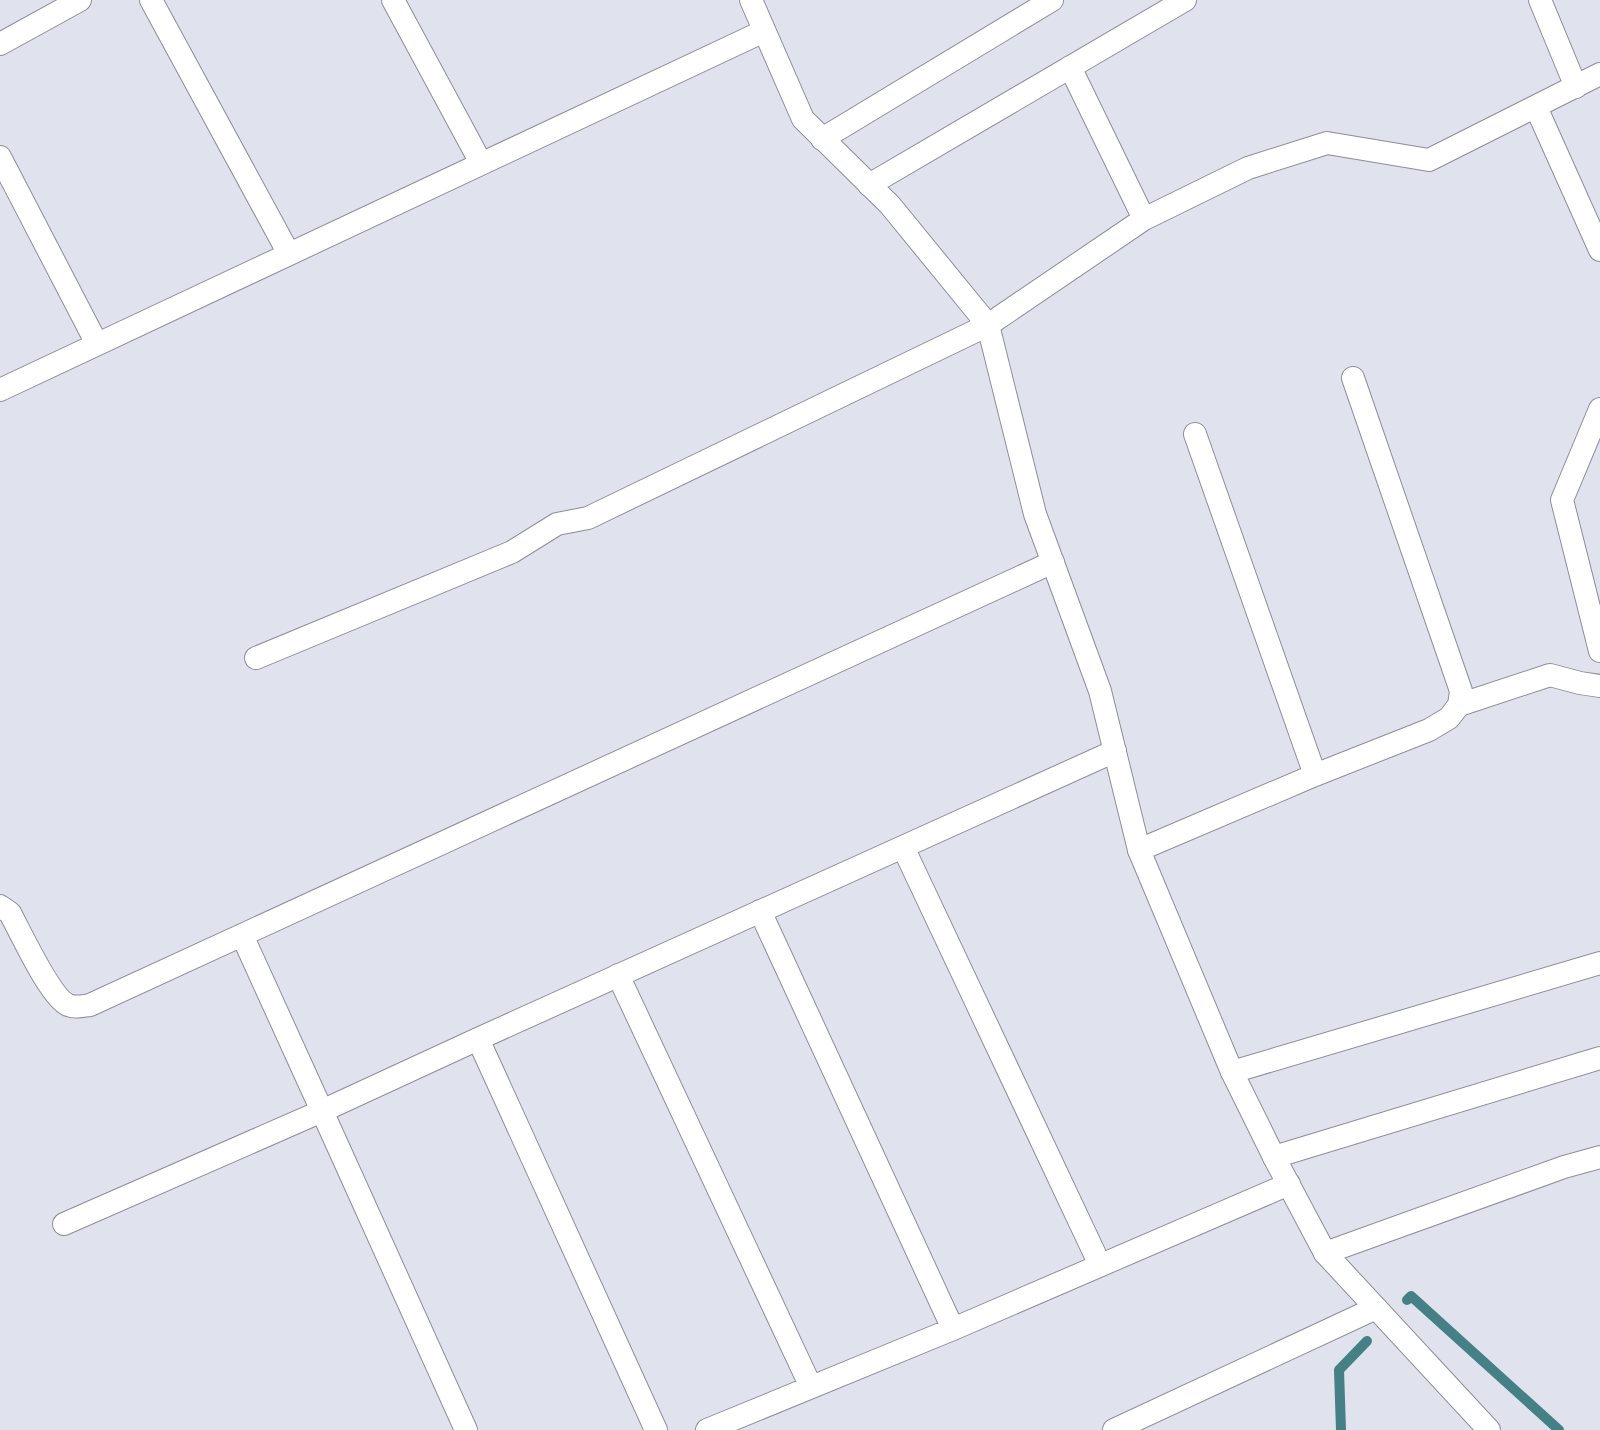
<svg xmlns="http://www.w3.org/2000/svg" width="1600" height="1430" viewBox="0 0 1600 1430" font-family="'Open Sans',sans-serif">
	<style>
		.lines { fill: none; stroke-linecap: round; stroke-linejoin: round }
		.stream { stroke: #448085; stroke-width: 10 }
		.street-casing { stroke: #8c8e99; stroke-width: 24 }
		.secondary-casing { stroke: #8c8e99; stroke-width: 24 }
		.street { stroke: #fff; stroke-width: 22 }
		.secondary { stroke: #fff; stroke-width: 22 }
	</style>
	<rect width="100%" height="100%" fill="#e0e2ee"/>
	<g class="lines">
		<path class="stream" d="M1407 1300 1411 1296 1559 1430
			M1341 1430 1339 1370 1367 1341"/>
		<g class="street-casing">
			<path id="street" d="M151 0 289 254
				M393 0 481 163
				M1540 0 1576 87
				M0 44 80 0
				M1070 67 1144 219
				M1536 107 1600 250
				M822 139 1052 0
				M0 157 97 344
				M869 185 1185 0
				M0 390 764 31
				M1600 409 1562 500 1600 651
				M1195 434 1315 775
				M256 658 512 552 557 524 588 518 988 325 1144 219 1248 168 1327 143 1429 160 1600 74
				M1459 705 1550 675 1580 683 1600 686
				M903 847 1100 1265
				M1139 850 1315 775 1429 730 1449 718 1459 705 1461 691 1353 378
				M0 906 10 913C21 933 50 997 68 1005 75 1008 83 1006 90 1005L1053 562
				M760 911 953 1329
				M618 975 811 1387
				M478 1039 656 1430
				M1232 1072 1600 963
				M1274 1157 1600 1058
				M64 1224 322 1111 242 935
				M1325 1253 1564 1167 1600 1157
				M466 1430 322 1111 478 1039 1115 751
				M707 1430 953 1329 1289 1184
				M1114 1430 1376 1308"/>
		</g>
		<g class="secondary-casing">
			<path id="secondary" d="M751 0 803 119 890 205 988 325 1035 514 1100 691 1139 850 1232 1072 1274 1157 1325 1253 1489 1430"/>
		</g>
		<use href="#street" class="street"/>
		<use href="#secondary" class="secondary"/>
	</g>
</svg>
